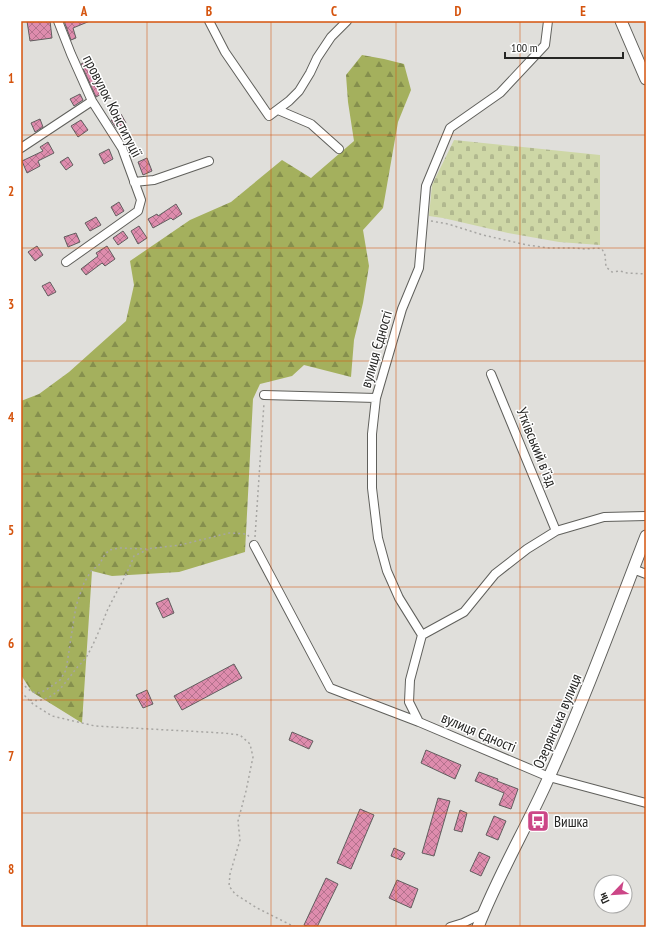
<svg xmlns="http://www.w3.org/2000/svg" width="667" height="948" viewBox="0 0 667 948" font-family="'PT Sans Narrow',sans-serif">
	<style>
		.forest { fill: url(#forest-firs) }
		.cemetery { fill: url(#cemetery-stones) }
		.building { fill: url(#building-cross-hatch); stroke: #625e5f }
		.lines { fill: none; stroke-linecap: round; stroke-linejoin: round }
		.minor-casing { stroke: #60605c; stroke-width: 10 }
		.tertiary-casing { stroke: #60605c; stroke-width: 13 }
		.path { stroke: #a7a6a3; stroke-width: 1.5; stroke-dasharray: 2 3; stroke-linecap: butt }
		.minor { stroke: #fff; stroke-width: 8 }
		.tertiary { stroke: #fff; stroke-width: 11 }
		.grid { fill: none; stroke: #d5540e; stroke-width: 1; stroke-opacity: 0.55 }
		.labels { text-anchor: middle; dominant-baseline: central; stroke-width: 3; stroke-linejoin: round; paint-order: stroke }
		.street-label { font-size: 15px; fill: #262624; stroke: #fff }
		.poi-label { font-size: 15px; fill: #262624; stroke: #fff; text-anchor: start }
		.neatline { fill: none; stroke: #d5540e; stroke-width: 1.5 }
		.grid-label { font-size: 13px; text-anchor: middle; font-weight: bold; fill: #d5540e }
	</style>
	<defs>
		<pattern id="forest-firs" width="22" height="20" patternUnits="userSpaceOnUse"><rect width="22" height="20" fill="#a4b05d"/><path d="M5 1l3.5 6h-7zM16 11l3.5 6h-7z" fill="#858f4d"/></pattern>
		<pattern id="cemetery-stones" width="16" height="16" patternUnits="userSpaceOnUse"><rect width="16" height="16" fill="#ced7a6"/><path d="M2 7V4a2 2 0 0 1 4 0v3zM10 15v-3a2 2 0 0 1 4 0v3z" fill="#b1b88f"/></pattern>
		<pattern id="building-cross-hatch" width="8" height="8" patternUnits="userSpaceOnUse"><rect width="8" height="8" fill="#de8cad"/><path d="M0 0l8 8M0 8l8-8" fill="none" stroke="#b4728d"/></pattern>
	</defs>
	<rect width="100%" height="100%" fill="#e0dfdb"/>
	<path class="forest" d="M362 55 384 59 404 64 411 90 398 122 383 208 363 230 369 266 363 303 354 340 351 377 304 365 292 376 260 384 253 399 245 552 179 572 112 576 92 571 82 723 32 692 21 675V401L39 394 69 372 126 321 134 285 130 261 190 220 231 202 282 160 311 178 354 141 348 102 346 75Z"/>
	<path class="cemetery" d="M454 140 600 155V245L559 242 508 233 443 218 429 216 432 185Z"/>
	<path class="building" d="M27 21H50L52 38 30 41Z
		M64 21H90L73 28 76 38 71 40Z
		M89 60 97 81 99 80 105 92 96 97 81 64Z
		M80 94 83 100 74 106 70 99Z
		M121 114 126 123 116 128 111 120Z
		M40 119 43 127 35 132 31 123Z
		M81 120 88 130 78 137 71 126Z
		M48 142 54 153 38 161 40 166 27 173 22 161 43 151 40 147Z
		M109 149 113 159 104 164 99 154Z
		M68 157 73 165 66 170 60 162Z
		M147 158 152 171 143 175 138 162Z
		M119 202 124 211 116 216 111 207Z
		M176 204 182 214 173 220 171 218 153 228 148 219 157 214 158 216Z
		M96 217 101 225 90 231 85 223Z
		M139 226 147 238 138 244 131 231Z
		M123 231 128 238 118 245 113 238Z
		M76 233 80 242 68 247 64 237Z
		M37 246 43 255 35 261 28 252Z
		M107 246 115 259 105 266 102 263 86 275 81 269 98 256 96 253Z
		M50 282 56 292 48 296 42 286Z
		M168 598 174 613 163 618 156 603Z
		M234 664 242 678 182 710 174 696Z
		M147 690 153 704 143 708 136 695Z
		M292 732 313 741 309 749 289 740Z
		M426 750 461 765 455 779 421 763Z
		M479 772 498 779 497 781 518 789 511 809 499 805 504 793 475 781Z
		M438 798 450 801 434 856 422 853Z
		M360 809 374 815 351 869 337 863Z
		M460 810 467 813 462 832 454 830Z
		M494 816 506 821 498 840 486 835Z
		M394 848 405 853 401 860 391 856Z
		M479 852 490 857 481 876 470 871Z
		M326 878 338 884 317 927H309L304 925Z
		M397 880 418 889 411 908 389 898Z"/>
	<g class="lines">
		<g class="minor-casing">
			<path id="minor" d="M58 21 71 54 92 101 122 148 141 200 138 211 66 262
				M209 21 225 52 269 116 289 101 299 91 310 73 317 58 331 37 347 21
				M278 110 311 124 339 149
				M21 148 92 101
				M134 182 154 180 209 161
				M491 374 556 531
				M264 395 376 398
				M254 545 330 688 419 722 549 777 646 803
				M633 569 646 574
				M422 635 464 612 495 574 527 549 556 531 604 517 646 516
				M419 722 409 702 410 680 422 635 399 598 387 571 378 538 372 488V434L376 398 402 309 419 268 426 186 450 128 500 93 545 45 548 21
				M450 927 463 923 484 913"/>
		</g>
		<g class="tertiary-casing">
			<path id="tertiary" d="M621 21 646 79
				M478 927C498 875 527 827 549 777 585 698 615 616 646 536"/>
		</g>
		<path class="path" d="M431 221 448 224 483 235 527 245 549 248H573L586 249 597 248 602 249 605 255 606 267 612 272 620 271 627 273 646 274
			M255 537 264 403
			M21 683 32 692 39 693 46 690 60 680 66 670 76 606 84 583 91 571 99 565 104 556 109 550 119 548 146 549 180 545 229 533 247 534 250 538
			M21 692 33 704 52 716 95 726 223 733 240 735 250 744 253 757 246 791 238 821 240 840 230 874 229 886 235 894 257 908 295 927
			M30 700C51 704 64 685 75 670 79 665 84 661 87 656 95 642 101 626 107 611 116 592 127 575 134 556L149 549"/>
		<use href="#minor" class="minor"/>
		<use href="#tertiary" class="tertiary"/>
	</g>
	<path class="grid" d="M147 21V927M271 21V927M396 21V927M520 21V927M21 135H646M21 248H646M21 361H646M21 474H646M21 587H646M21 700H646M21 813H646"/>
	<defs>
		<g id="bus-square" transform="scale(1.15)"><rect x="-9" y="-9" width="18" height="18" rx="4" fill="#cc4687" stroke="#fff"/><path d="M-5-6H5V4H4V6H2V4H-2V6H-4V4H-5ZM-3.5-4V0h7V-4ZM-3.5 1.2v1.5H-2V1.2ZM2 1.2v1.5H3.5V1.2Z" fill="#fff"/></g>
	</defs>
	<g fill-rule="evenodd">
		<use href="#bus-square" x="538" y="821"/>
	</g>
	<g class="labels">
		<g class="street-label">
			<text transform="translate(113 106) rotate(63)">провулок Конституції</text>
			<text transform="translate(376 349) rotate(-74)">вулиця Єдності</text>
			<text transform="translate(537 447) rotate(68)">Утківський в'їзд</text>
			<text transform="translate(557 721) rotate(-67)">Озерянська вулиця</text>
			<text transform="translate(479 732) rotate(23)">вулиця Єдності</text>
		</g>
		<g class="poi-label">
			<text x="554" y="821">Вишка</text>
		</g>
	</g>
	<rect width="667" height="948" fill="none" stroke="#ffffff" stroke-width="44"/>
	<g transform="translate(613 894) rotate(245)"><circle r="19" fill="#ffffff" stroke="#a8a8a7"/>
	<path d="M0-3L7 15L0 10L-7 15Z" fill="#cc4687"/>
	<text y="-6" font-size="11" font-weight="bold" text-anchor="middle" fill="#262624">Пн</text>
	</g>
	<path d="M505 52v6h118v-6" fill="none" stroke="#262624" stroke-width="2"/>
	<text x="511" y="52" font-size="12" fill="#262624" stroke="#ffffff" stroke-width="3" paint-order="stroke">100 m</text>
	<rect x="22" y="22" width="623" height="904" class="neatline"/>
	<g class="grid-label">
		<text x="84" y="16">A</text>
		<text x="209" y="16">B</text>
		<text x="334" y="16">C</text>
		<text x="458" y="16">D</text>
		<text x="583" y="16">E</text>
		<text x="11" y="83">1</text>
		<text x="11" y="196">2</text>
		<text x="11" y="309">3</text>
		<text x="11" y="422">4</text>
		<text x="11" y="535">5</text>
		<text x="11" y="648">6</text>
		<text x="11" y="761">7</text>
		<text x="11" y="874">8</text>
	</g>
</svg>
